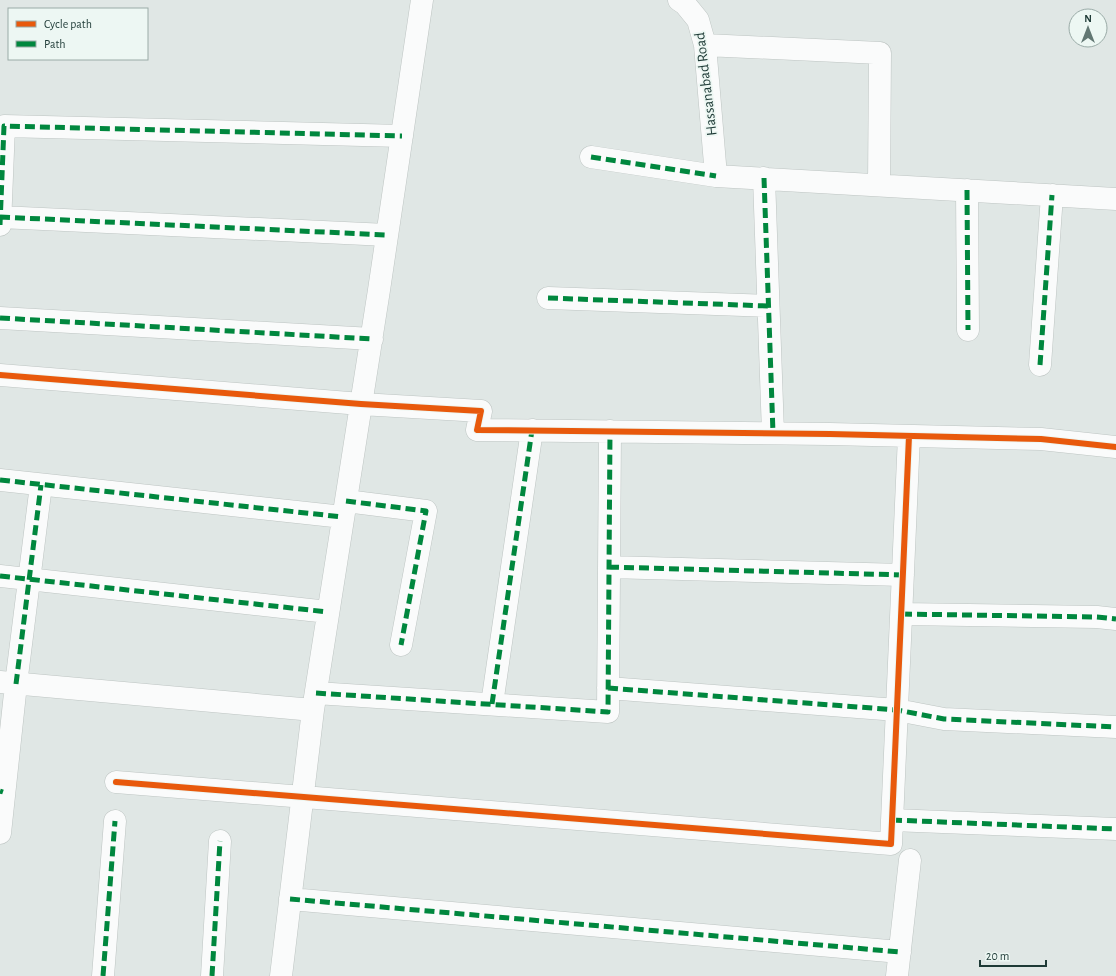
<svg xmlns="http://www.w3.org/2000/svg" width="1116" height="976" viewBox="0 0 1116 976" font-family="'Alegreya Sans',sans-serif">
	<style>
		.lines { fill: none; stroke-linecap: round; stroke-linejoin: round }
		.minor-casing { stroke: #bdc4c2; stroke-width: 23 }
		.minor { stroke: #fafbfb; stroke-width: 22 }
		.quiet { stroke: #00873e; stroke-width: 5; stroke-dasharray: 10 5; stroke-linecap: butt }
		.cycleway-casing { stroke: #edf7f3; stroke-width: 8 }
		.cycleway { stroke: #e8590c; stroke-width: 6 }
		.labels { text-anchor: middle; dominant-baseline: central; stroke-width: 3.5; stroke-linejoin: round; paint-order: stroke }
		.street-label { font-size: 15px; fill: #1e3a36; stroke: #edf7f3 }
	</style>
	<rect width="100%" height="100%" fill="#e0e7e5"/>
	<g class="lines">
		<g class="minor-casing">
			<path id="minor" d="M679 0 685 4 698 20 705 45 716 176
				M705 45 880 53 879 185
				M591 157 716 176 1116 199
				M764 178 773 433
				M967 190 968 330
				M0 217 387 235
				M0 225 4 126 402 136
				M548 298 768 306
				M0 318 372 339
				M1040 365 1052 195
				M0 375 361 404 481 411 477 430 830 434 1041 439 1116 447
				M0 480 343 517
				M346 501 426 511 401 645
				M609 567 903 575
				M0 576 328 612
				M902 614 1097 617 1116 619
				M0 682 313 710
				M608 688 897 710 944 719 1116 727
				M316 693 608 712 610 431
				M492 704 532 430
				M116 782 891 844 909 436
				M892 820 1116 829
				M0 833 16 684 41 485
				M290 899 900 952
				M103 976 115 821
				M212 976 220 841
				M281 976 313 710 379 290 422 0
				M897 976 910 860"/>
		</g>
		<use href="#minor" class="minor"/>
		<path class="quiet" d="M591 157 716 176
			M764 178 773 433
			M967 190 968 330
			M0 217 387 235
			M0 225 4 126 402 136
			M548 298 768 306
			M0 318 372 339
			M1040 365 1052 195
			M0 480 343 517
			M346 501 426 511 401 645
			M609 567 903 575
			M0 576 328 612
			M902 614 1097 617 1116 619
			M16 684 41 485
			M608 688 897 710 944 719 1116 727
			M316 693 608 712 610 431
			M492 704 532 430
			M0 791 3 792
			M892 820 1116 829
			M290 899 900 952
			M103 976 115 821
			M212 976 220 841"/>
		<g class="cycleway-casing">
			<path id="cycleway" d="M0 375 361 404 481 411 477 430 830 434 1041 439 1116 447
				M116 782 891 844 909 436"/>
		</g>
		<use href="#cycleway" class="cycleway"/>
	</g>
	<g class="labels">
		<g class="street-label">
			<text transform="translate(706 84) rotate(-97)">Hassanabad Road</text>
		</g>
	</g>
	<rect x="8" y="8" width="140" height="52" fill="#edf7f3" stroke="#9aaba7"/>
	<rect x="16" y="21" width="20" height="6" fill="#e8590c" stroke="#9aaba7"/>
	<text x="44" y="28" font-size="12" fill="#1e3a36">Cycle path</text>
	<rect x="16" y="41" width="20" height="6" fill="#00873e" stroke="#9aaba7"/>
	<text x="44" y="48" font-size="12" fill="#1e3a36">Path</text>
	<g transform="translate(1088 28)"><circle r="19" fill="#edf7f3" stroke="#9aaba7"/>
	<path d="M0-3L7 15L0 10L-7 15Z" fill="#627773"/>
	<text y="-6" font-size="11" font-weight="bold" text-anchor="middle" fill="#1e3a36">N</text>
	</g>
	<path d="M980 960v6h66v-6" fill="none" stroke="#1e3a36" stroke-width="2"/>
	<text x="986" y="960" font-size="12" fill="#1e3a36" stroke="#edf7f3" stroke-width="3" paint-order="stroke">20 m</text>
</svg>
